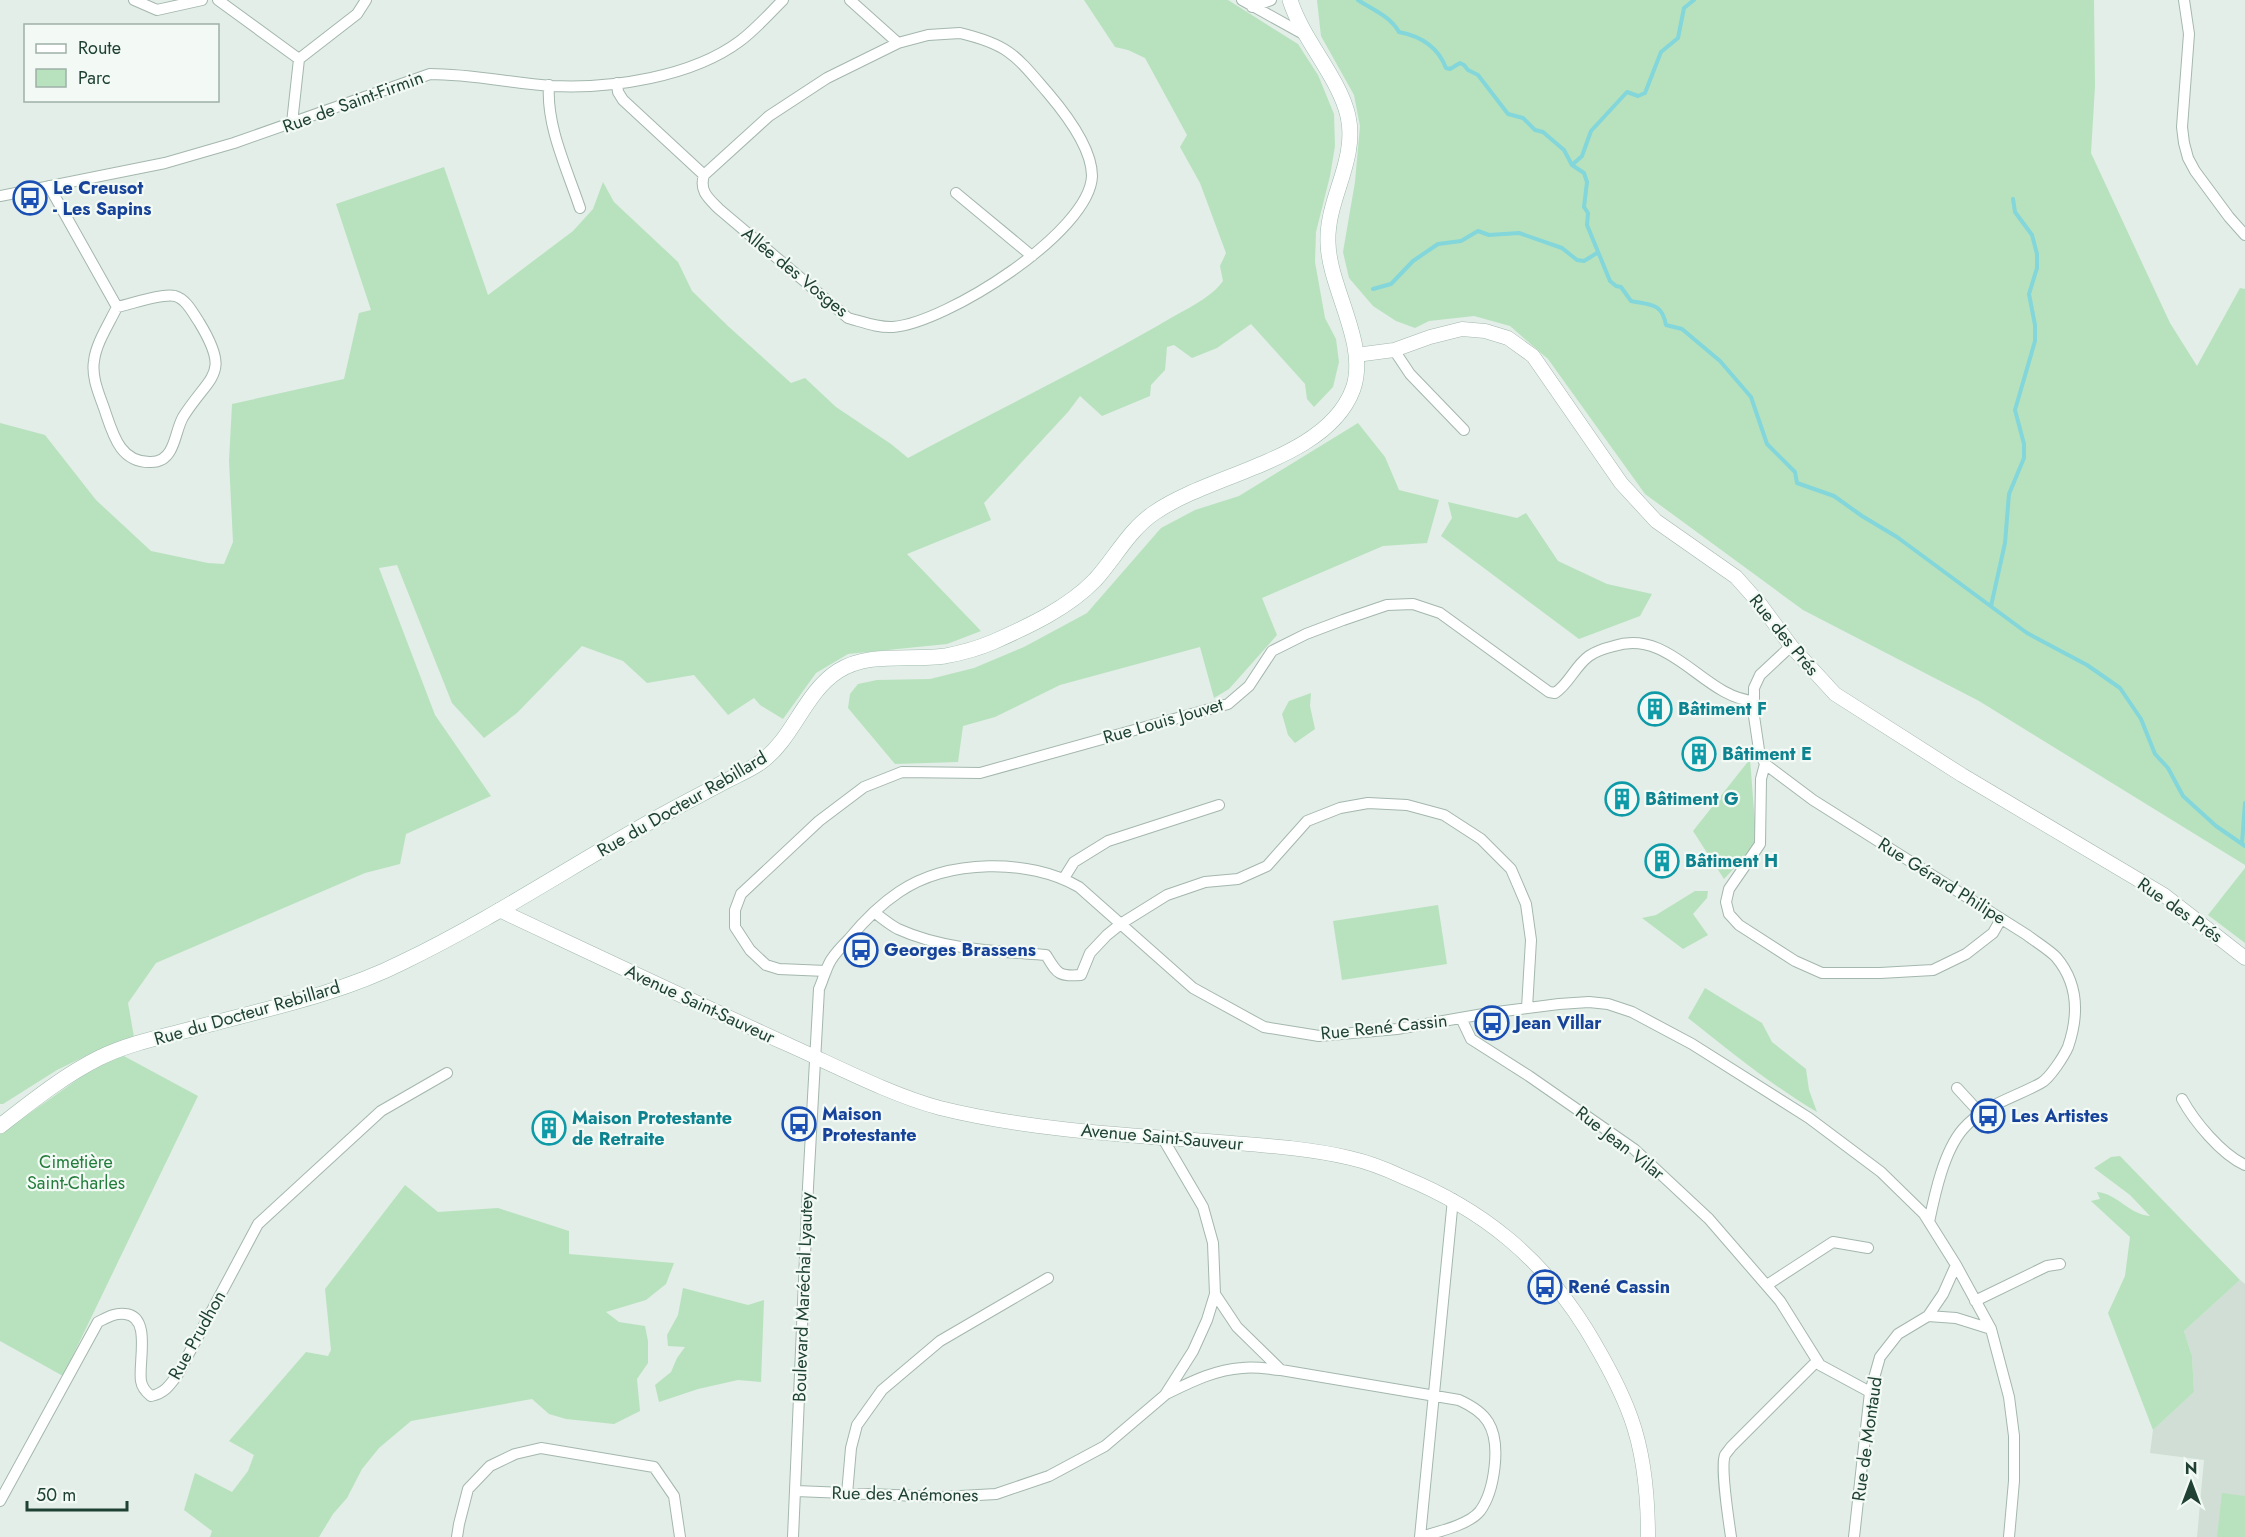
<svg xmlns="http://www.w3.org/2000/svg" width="2245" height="1537" viewBox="0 0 2245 1537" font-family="Jost,sans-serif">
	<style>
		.built { fill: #d0ded6 }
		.green { fill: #b8e2be }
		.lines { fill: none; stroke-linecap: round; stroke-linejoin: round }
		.stream { stroke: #83d6da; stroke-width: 4 }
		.minor-casing { stroke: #a4b7ae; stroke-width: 12 }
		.tertiary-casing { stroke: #a4b7ae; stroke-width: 15 }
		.secondary-casing { stroke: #9fbbae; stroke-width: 16 }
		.minor { stroke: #fff; stroke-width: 10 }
		.tertiary { stroke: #fff; stroke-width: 14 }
		.secondary { stroke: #fff; stroke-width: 15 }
		.labels { text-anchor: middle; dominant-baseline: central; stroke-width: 4.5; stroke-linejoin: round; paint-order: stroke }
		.street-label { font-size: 18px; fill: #1f4134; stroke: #f3faf5 }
		.transit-label { font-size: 18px; font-weight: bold; fill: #164399; stroke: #f3faf5; text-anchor: start }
		.culture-label { font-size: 18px; font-weight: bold; fill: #0d838f; stroke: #f3faf5; text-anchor: start }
		.park-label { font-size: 18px; fill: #247d3c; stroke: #f3faf5 }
	</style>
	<rect width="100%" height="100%" fill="#e2eee7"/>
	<path class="built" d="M2240 1280 2245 1284V1537H2197L2204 1460 2150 1453 2153 1430 2194 1392 2192 1356 2184 1331Z"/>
	<path class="green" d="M1084 0H1228L1298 44 1318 75 1334 114 1335 146 1330 176 1316 232 1315 262 1325 318 1336 339 1339 362 1333 387 1314 407 1307 399 1305 384 1251 324 1217 348 1192 358 1174 345 1167 347 1165 370 1151 385 1150 396 1102 416 1080 396 1068 412 984 503 991 520 907 554 981 631 947 644 848 654 816 673 783 719 760 705 754 698 728 715 694 675 647 683 623 661 582 646 517 713 484 738 452 703 397 565 379 568 435 715 491 796 406 834 400 864 365 873 156 963 128 1003 134 1037 94 1052 57 1070 3 1104H0V423L45 435 96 500 151 551 208 563 224 564 233 542 229 461 232 404 344 379 359 313 371 310 336 204 444 167 488 295 573 231 593 209 603 182 614 202 678 262 692 291 729 327 791 383 805 378 836 407 891 444 908 458C991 413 1077 372 1159 325 1178 313 1211 299 1223 281L1220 266 1226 253 1200 183 1180 147 1187 135 1145 58 1128 50 1115 47Z
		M1317 0H2094L2095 86 2091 153 2170 323 2197 366 2240 288 2245 289V865L1979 701 1803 610 1645 494 1548 359 1510 326 1474 316 1429 321 1415 328 1396 321 1373 306 1349 278 1343 252 1355 182 1360 126 1354 95 1321 36Z
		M1358 423 1385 457 1399 490 1439 500 1427 543 1383 546 1262 598 1277 635 1229 689 1214 698 1200 647 1060 685 995 717 963 726 958 762 895 764 848 708 850 694 858 684 877 680 930 679 974 668 1024 647 1087 613 1161 528 1195 510 1239 496Z
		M1448 502 1517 518 1526 513 1558 561 1607 584 1652 594 1640 616 1579 639 1441 536 1452 518Z
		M1311 693 1310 706 1315 729 1295 743 1288 735 1282 714 1289 701Z
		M1750 759 1756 836 1752 849 1724 879 1693 831Z
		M2245 868V943L2208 915Z
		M1695 891H1708L1707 898 1693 914 1708 935 1683 949 1642 918 1656 915Z
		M1438 905 1447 964 1342 980 1333 921Z
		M1705 988 1762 1023 1772 1042 1806 1069 1809 1090 1817 1112C1771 1085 1730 1051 1688 1018Z
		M122 1055 198 1096 63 1376 0 1341V1134L84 1075Z
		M2120 1156 2240 1280 2184 1331 2192 1356 2194 1392 2153 1430 2108 1313 2125 1276 2130 1237 2091 1201 2100 1199 2097 1192C2118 1194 2130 1215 2150 1216L2130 1195 2094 1168 2111 1157Z
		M405 1185 438 1212 498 1208 569 1231V1254L674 1263 666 1284 646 1300 606 1312 619 1322 645 1326 648 1341V1363L637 1379 640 1411 614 1424 566 1419 549 1414 532 1399 411 1421 379 1448 362 1469 347 1498 333 1514 319 1537H210L212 1531 184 1510 195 1473 232 1492 248 1471 254 1455 229 1441 306 1352 328 1356 331 1350 325 1289Z
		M683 1288 748 1305 764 1300 761 1382 738 1380 698 1389 659 1402 655 1385 671 1372 677 1358 685 1347 668 1346 667 1335 678 1315Z
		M2222 1493 2245 1496V1537H2217Z"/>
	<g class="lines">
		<path class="stream" d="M1358 0C1373 10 1390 16 1399 32 1420 36 1438 47 1446 68L1450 69 1460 63 1464 65 1468 70 1478 75 1508 114 1523 118 1535 130 1543 132 1564 150 1572 165 1584 173 1587 182 1584 207 1588 213 1587 225 1610 281 1616 286 1621 287 1631 301C1651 305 1662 303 1666 325L1682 329 1720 361 1751 397 1767 444 1795 472 1797 483 1834 496 1862 516 1897 537 2027 633 2087 665 2120 688 2141 719 2155 754 2168 768 2183 796 2216 826 2245 846
			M1572 165 1582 156 1591 131 1627 92 1638 96 1645 93 1661 52 1678 38 1684 8 1694 0
			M1373 289 1391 284 1413 261 1438 244 1461 241 1478 231 1489 235 1519 233 1562 248 1577 260 1584 261 1597 253
			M1991 606 2005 543 2009 494 2024 458V444L2015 410 2035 341V325L2029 294 2037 268V254L2032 235 2015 212 2013 199
			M2242 843 2245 803"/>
		<g class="minor-casing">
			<path id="minor" d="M134 0 157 10 202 0
				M218 0 299 59 292 123
				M850 0 898 43
				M1242 0 1305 35
				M2184 0 2189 34 2182 127 2184 143 2188 158 2195 171 2229 217 2245 235
				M1252 3V7L1271 0
				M960 33C1010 45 1016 56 1048 93 1065 113 1092 148 1092 176 1090 232 946 323 893 327 878 328 863 322 848 318L719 209C708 198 699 191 704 175L769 116 827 78 898 43 928 35Z
				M299 59 357 14 366 0
				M617 83 618 92 623 100 704 175
				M549 85C546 126 567 169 580 208
				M49 186 117 307C109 324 96 343 94 361 91 379 101 398 106 414 114 438 122 463 151 462 159 462 166 458 170 451 176 441 177 428 183 417 210 374 232 376 199 322 193 313 186 299 175 296 161 293 132 304 117 307
				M956 193 1032 256
				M0 196 165 163 234 143 430 74C471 74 511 83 552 86 611 89 692 77 740 41 756 29 769 14 783 0
				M1394 350 1410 374 1464 430
				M1791 646 1760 675 1754 688V716L1759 750 1765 764 1813 800 2027 935C2036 942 2048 949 2056 957 2079 984 2079 1015 2068 1047 2064 1056 2050 1078 2041 1083 2014 1098 1985 1104 1963 1129 1944 1151 1935 1193 1929 1222
				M1765 764 1761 779 1760 844 1729 889 1726 902 1729 914 1739 925 1795 961 1822 973H1880L1933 970 1966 954 1993 933 2001 919
				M1064 878 1074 862 1108 841 1219 805
				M875 913C882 918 890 925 898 929 944 950 996 951 1046 955 1057 973 1058 977 1081 975L1090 953 1107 935 1122 923 1167 895 1205 882 1238 879 1267 866 1307 821 1340 808 1368 803 1407 805 1444 815 1481 839 1511 869 1526 904 1531 940 1527 1008
				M826 971 779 969 766 965 750 950 735 927V910L741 894 819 821 864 787 902 772 980 773 1228 704 1249 686 1272 651 1306 634 1343 620 1387 605 1413 604 1440 613 1549 692 1555 693C1569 684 1575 666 1589 656 1596 651 1606 648 1614 646 1671 628 1704 698 1754 701
				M1461 1018 1471 1039 1529 1076 1634 1149 1709 1219 1780 1301 1820 1365 1870 1392
				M1957 1088 1980 1113
				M2182 1099C2194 1121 2221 1154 2245 1165
				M1767 1285 1833 1242 1868 1248
				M1215 1294 1237 1327 1281 1370 1459 1400C1470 1405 1482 1412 1488 1422 1502 1444 1494 1492 1480 1511 1469 1525 1437 1532 1420 1537
				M1975 1301 2047 1266 2060 1264
				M1928 1316 1956 1318 1991 1329
				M1166 1394C1191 1382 1214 1370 1242 1368 1255 1366 1268 1369 1280 1370
				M796 1491 943 1497 996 1494 1049 1476 1105 1446 1165 1395 1193 1351 1207 1320 1215 1294 1213 1243 1203 1207 1162 1137
				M847 1494 851 1448 857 1425 882 1390 940 1341 1048 1278
				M0 1501 98 1322C108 1317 114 1313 125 1314 152 1316 138 1363 141 1381 142 1388 146 1392 151 1396 165 1393 170 1385 178 1374L258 1224 381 1111 447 1073
				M457 1537 459 1524 468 1489 490 1466 515 1454 541 1448 654 1467 674 1496 680 1537
				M793 1537 808 1187 819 989C823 980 826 968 831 960 836 952 843 945 849 939 863 922 881 904 899 892 948 859 1029 858 1079 887L1193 988 1264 1027 1319 1036 1397 1029 1489 1013 1559 1004 1589 1002 1608 1004 1632 1012 1692 1044 1809 1118 1881 1172 1924 1214 1956 1265 1991 1329 2009 1397 2014 1436V1481L2009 1537
				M1420 1537 1453 1199
				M1731 1537C1729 1522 1720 1467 1725 1455 1727 1452 1729 1450 1731 1447L1817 1361
				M1854 1537 1870 1392 1880 1357 1898 1334 1928 1316 1943 1294 1956 1265"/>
		</g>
		<g class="tertiary-casing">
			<path id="tertiary" d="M1356 355 1394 350 1430 337 1462 329 1485 331 1508 338 1533 356 1621 483 1656 521 1736 577 1760 604 1791 646 1835 694 1962 775 2164 895 2245 958
				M499 910C595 955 692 1001 789 1045 836 1066 891 1095 940 1108 1024 1129 1121 1135 1208 1141 1255 1145 1304 1147 1350 1158 1368 1162 1386 1169 1403 1177 1482 1209 1541 1257 1586 1329 1603 1357 1620 1387 1631 1418 1644 1454 1648 1498 1648 1537"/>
		</g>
		<g class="secondary-casing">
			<path id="secondary" d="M0 1126C31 1102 63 1076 99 1058 125 1045 156 1038 184 1031 256 1011 336 996 403 962 490 920 571 866 655 819 678 806 702 794 726 781 737 775 750 770 761 762 794 738 804 693 838 671 869 651 911 661 945 656 961 653 979 648 993 642 1029 626 1068 608 1095 580 1115 558 1129 530 1154 513 1211 473 1327 460 1353 389 1369 344 1329 288 1328 243 1326 199 1358 161 1348 116 1339 77 1303 41 1290 0"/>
		</g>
		<use href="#minor" class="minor"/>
		<use href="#tertiary" class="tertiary"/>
		<use href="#secondary" class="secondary"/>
	</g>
	<defs>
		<g id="bus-ring" transform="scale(1.725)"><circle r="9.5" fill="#f3faf5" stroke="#1a4fb4" stroke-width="1.5"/><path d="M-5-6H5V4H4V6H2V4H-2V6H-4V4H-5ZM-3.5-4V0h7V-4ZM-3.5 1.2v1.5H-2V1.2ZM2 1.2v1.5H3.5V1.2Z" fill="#1a4fb4"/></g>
		<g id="building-ring" transform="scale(1.725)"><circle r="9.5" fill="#f3faf5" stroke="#0f9aa8" stroke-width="1.5"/><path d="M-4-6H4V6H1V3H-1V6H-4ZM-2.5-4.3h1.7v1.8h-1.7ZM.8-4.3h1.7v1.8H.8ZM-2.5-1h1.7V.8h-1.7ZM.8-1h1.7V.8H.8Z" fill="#0f9aa8"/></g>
	</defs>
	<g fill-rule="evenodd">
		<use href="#bus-ring" x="30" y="198"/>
		<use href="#building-ring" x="1655" y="709"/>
		<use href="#building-ring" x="1699" y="754"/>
		<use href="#building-ring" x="1622" y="799"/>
		<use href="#building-ring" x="1662" y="861"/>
		<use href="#bus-ring" x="861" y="950"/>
		<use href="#bus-ring" x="1492" y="1023"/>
		<use href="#bus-ring" x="1988" y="1116"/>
		<use href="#bus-ring" x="799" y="1124"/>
		<use href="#building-ring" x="549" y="1128"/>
		<use href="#bus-ring" x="1545" y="1287"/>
	</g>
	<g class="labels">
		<g class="street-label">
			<text transform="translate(353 102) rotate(-20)">Rue de Saint-Firmin</text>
			<text transform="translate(795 272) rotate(39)">Allée des Vosges</text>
			<text transform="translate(1784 635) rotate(51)">Rue des Prés</text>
			<text transform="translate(1163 721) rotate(-16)">Rue Louis Jouvet</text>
			<text transform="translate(682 804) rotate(-30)">Rue du Docteur Rebillard</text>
			<text transform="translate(1942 881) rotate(32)">Rue Gérard Philipe</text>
			<text transform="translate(2180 910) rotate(35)">Rue des Prés</text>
			<text transform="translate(700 1004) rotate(25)">Avenue Saint-Sauveur</text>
			<text transform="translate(247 1013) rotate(-16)">Rue du Docteur Rebillard</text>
			<text transform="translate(1384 1027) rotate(-6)">Rue René Cassin</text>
			<text transform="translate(1162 1137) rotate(5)">Avenue Saint-Sauveur</text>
			<text transform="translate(1620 1143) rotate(38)">Rue Jean Vilar</text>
			<text transform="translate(803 1297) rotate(-88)">Boulevard Maréchal Lyautey</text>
			<text transform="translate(197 1335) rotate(-61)">Rue Prudhon</text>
			<text transform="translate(1867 1439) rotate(-82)">Rue de Montaud</text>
			<text transform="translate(905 1494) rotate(1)">Rue des Anémones</text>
		</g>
		<g class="transit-label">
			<text x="53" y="188">Le Creusot<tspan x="53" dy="21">- Les Sapins</tspan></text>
			<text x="884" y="950">Georges Brassens</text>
			<text x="1515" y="1023">Jean Villar</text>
			<text x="822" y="1114">Maison<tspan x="822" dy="21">Protestante</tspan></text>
			<text x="2011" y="1116">Les Artistes</text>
			<text x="1568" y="1287">René Cassin</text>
		</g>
		<g class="culture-label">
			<text x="1678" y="709">Bâtiment F</text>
			<text x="1722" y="754">Bâtiment E</text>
			<text x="1645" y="799">Bâtiment G</text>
			<text x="1685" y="861">Bâtiment H</text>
			<text x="572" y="1118">Maison Protestante<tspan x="572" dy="21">de Retraite</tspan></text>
		</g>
		<g class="park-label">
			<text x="76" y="1162">Cimetière<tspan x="76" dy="21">Saint-Charles</tspan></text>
		</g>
	</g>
	<rect x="24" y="24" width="195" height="78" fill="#f3faf5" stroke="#9eb0a8" stroke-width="1.5"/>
	<rect x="36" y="44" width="30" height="9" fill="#ffffff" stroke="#9eb0a8" stroke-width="1.5"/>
	<text x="78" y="54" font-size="18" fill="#1f4134">Route</text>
	<rect x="36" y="69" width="30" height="18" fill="#b8e2be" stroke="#9eb0a8" stroke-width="1.5"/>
	<text x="78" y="84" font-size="18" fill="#1f4134">Parc</text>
	<g transform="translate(2191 1483)" stroke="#f3faf5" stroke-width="4.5" paint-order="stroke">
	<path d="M0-4.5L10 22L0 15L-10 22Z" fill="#1f4134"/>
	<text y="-9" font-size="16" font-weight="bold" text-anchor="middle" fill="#1f4134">N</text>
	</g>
	<path d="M27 1501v9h100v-9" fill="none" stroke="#1f4134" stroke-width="3"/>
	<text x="36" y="1501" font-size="18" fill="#1f4134" stroke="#f3faf5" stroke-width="4.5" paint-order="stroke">50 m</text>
</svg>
